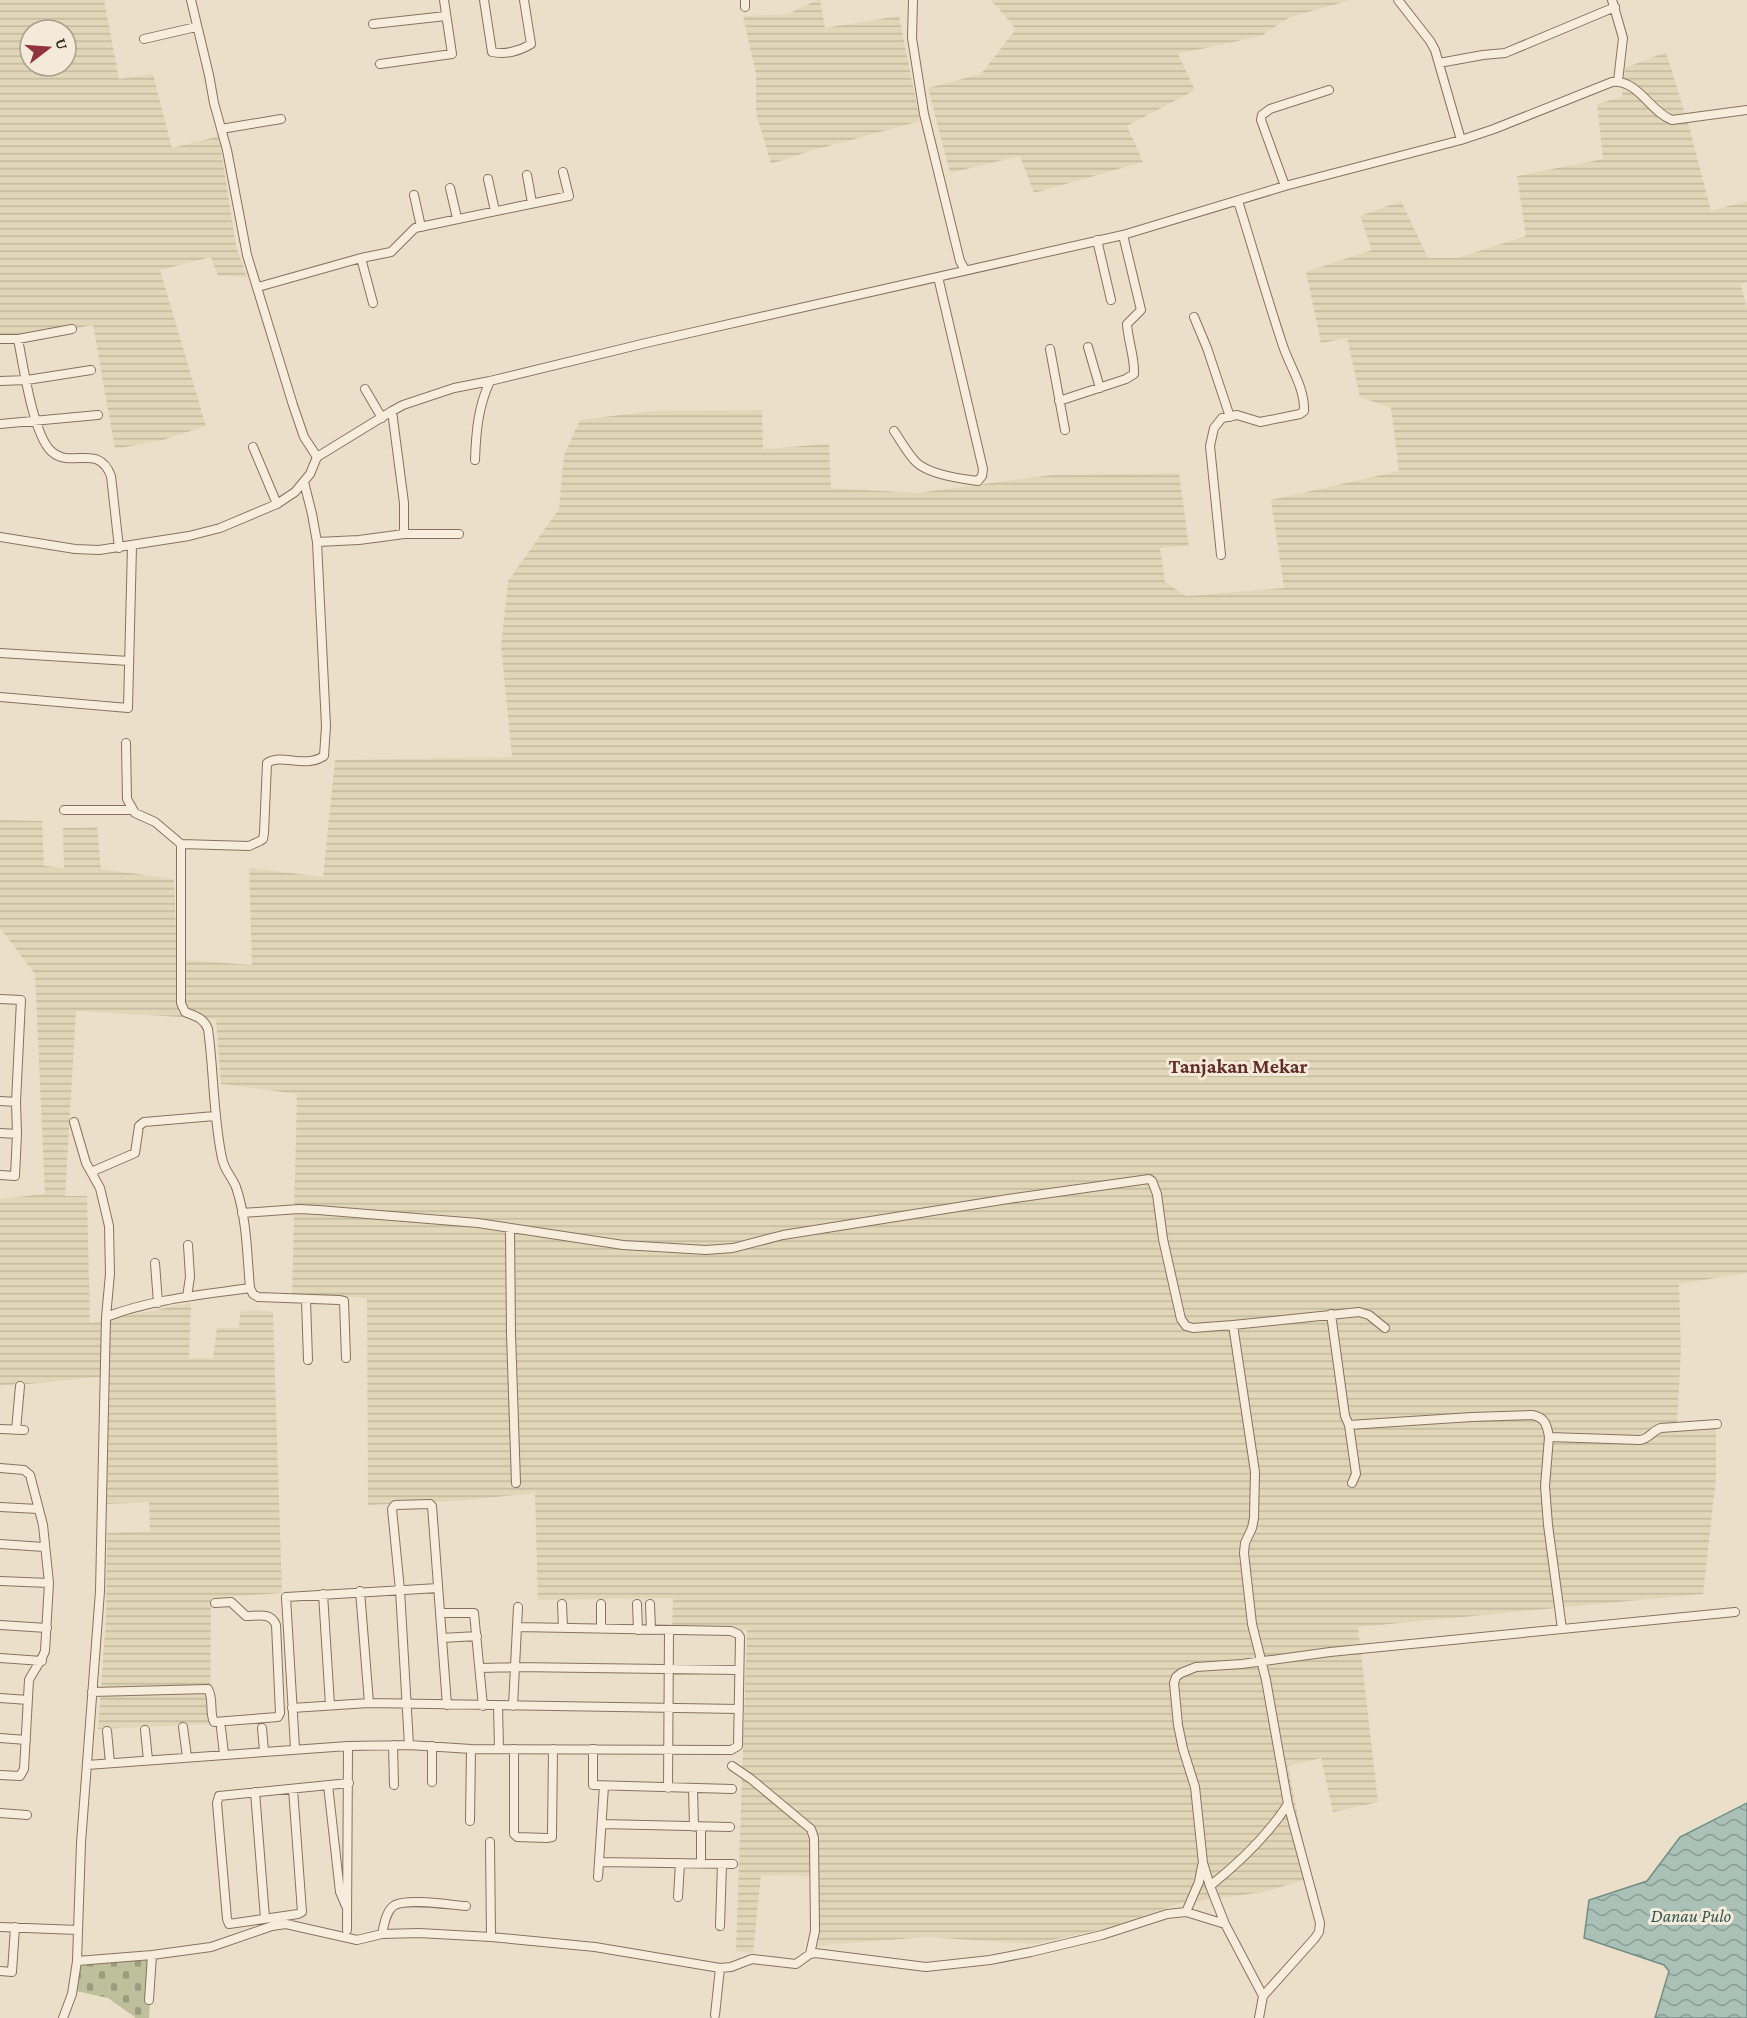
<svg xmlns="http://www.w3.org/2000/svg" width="1747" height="2018" viewBox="0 0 1747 2018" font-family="'Crimson Pro',serif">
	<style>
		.farmland { fill: url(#farmland-rules); fill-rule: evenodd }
		.cemetery { fill: url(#cemetery-stones) }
		.water { fill: url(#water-waves); stroke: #718f85; stroke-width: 1.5 }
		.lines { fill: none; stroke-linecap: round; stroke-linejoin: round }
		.minor-casing { stroke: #88725f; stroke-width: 10 }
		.minor { stroke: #f7eddd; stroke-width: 8 }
		.labels { text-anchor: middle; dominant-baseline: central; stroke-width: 6; stroke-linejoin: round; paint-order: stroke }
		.water-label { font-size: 18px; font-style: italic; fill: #325852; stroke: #f4ead9 }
		.quarter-label { font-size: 20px; font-weight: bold; fill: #632c24; stroke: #f4ead9 }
	</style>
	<defs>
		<pattern id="farmland-rules" width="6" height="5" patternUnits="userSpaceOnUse" patternTransform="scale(1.5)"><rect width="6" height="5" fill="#e1d7b8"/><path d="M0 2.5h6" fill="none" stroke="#c2b99e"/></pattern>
		<pattern id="cemetery-stones" width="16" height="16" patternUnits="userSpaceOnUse" patternTransform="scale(1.5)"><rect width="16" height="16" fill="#bec09c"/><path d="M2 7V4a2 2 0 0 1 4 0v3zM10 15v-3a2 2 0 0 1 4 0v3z" fill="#9b9c7f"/></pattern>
		<pattern id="water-waves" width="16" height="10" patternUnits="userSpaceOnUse" patternTransform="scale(1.5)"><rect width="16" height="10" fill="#aac1b8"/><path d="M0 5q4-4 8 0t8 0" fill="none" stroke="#8b9d95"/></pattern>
	</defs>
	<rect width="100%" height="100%" fill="#ecdfca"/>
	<path class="farmland" d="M0 0H104L119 79 153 74 172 148 219 136 236 246 247 277 218 276 211 257 160 270 206 426 163 440 115 449 93 325 24 338 0 337ZM30 30H66V66H30Z
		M817 0H820L825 28 899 16 920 121 807 152 771 164 756 113V74L743 16 788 14Z
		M991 0H1351L1290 17 1261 36 1178 54 1195 90 1127 126 1143 162 1034 193 1020 156 950 173 928 88 981 74 1016 29Z
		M1666 52 1690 130 1711 211 1747 201V282L1741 284 1747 309V1273L1679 1284 1681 1350 1677 1426 1716 1423V1478L1703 1594 1358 1627 1378 1802 1333 1812 1321 1758 1288 1766 1310 1878 1264 1892 1181 1903 1104 1929 1034 1944 926 1937 813 1946 814 1876 761 1875 753 1953 736 1951 747 1630 672 1631 673 1598 538 1600 535 1493 457 1501 368 1505 367 1298 292 1294 297 1094 221 1084 216 1019 76 1011 65 1196H87L90 1323 191 1303 189 1358H213L217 1328H239L240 1312 253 1310 273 1312 282 1593 211 1598 210 1724 98 1729 106 1619 107 1533 150 1531 149 1502 105 1504 108 1376 29 1384 0 1385V1199L45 1194 35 974 0 928V820L42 821 44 866 64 868 63 828 97 827 101 869 174 879 177 959 252 965 249 868 323 877 335 760 512 757 501 647 508 581 559 509 564 455 580 420 652 411 762 410 763 449 829 444 831 488 917 493 1052 475 1179 473 1189 546 1160 548 1165 582 1186 596 1284 588 1271 500 1399 471 1391 408 1360 397 1347 338 1321 343 1306 272 1372 250 1360 216 1401 201 1428 258H1457L1526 236 1517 176 1603 159 1597 104 1622 97 1625 68Z"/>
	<path class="cemetery" d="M152 1953 149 2018H136L108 1998 76 1991 78 1959Z"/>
	<path class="water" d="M1747 1803V2018H1655L1669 1971 1664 1965 1584 1938 1589 1900 1647 1881 1680 1837Z"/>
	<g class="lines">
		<g class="minor-casing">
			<path id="minor" d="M191 0 209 75 214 103 227 150 247 255 293 405 304 437 317 457
				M484 0 492 52C505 55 520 51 531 44L524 0
				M745 0V7
				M913 0 912 38 924 114 960 261 965 270
				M1398 0 1430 41 1435 50 1461 140
				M1612 0 1623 38 1618 81
				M373 24 446 16
				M144 39 196 27
				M1439 63 1483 55 1505 53 1615 7
				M380 64 452 54 444 0
				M221 129 281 119
				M527 175 532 203
				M488 179 495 211
				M1285 186 1261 120 1262 115 1270 109 1329 90
				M450 188 457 218
				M414 195 421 227
				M1097 240 1111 300
				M361 258 373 303
				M258 287 361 258 391 252 415 228 569 196 563 172
				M1194 317 1207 348 1230 417
				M0 339H18L72 329
				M18 339C23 364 33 434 51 451 71 470 98 442 111 476L119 548
				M1088 347 1100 388
				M1050 349 1065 430
				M0 381 27 380 91 370
				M365 389 382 418
				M1059 401 1126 379 1134 374C1135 358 1128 341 1127 324L1141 310 1123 235
				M392 411 404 503V534
				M0 424 98 415
				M894 431C901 441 907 453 916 462 928 474 961 479 978 481L982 476 983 469 938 277
				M253 447 277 504
				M475 460C476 432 478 407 490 381
				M0 537 75 549 99 550 189 536 220 528 277 504 295 492 310 474 317 457 392 411 403 405 454 388 490 381 650 342 1123 235 1285 186 1461 140 1494 129 1612 82C1638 79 1650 112 1672 120L1747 110
				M317 542 359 540 404 534H459
				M1221 555 1210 446 1214 428 1222 418 1237 415 1260 422 1300 414 1304 411C1305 388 1290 367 1283 346 1267 298 1253 249 1238 201
				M0 653 129 661
				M0 697 128 708 132 546
				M126 743 127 799 135 813 155 822 181 844 249 846 260 841 263 839 264 833 267 763C282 753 304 769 324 756L326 726 317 542 312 514 304 482
				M64 810H132
				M0 999 21 1000 16 1102 0 1101
				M74 1122 86 1163 100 1188 109 1226 110 1274 106 1317
				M0 1133 17 1134 16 1102
				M91 1172 135 1153 139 1126 144 1122 215 1116
				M0 1175 15 1176 17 1134
				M242 1213 299 1209 318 1210 478 1223 623 1245 706 1250 733 1248 783 1235 1008 1199 1149 1179 1152 1181 1157 1194 1163 1239 1181 1319 1186 1326 1193 1328 1233 1325 1359 1312 1369 1315 1385 1328
				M510 1228 511 1334 516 1483
				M155 1263 158 1303
				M250 1288 253 1294 258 1297 339 1300 344 1301 346 1358
				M187 1297 190 1277 188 1245
				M306 1300 308 1360
				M1331 1314 1345 1416 1349 1425 1472 1417 1532 1415C1545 1417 1547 1425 1549 1437L1640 1440C1649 1439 1653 1430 1661 1428L1717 1424
				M1233 1325 1255 1472 1254 1518 1252 1528 1245 1543 1244 1553 1252 1624 1266 1680 1288 1804 1320 1923 1319 1932 1315 1938 1263 1996 1259 2018
				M1349 1425 1356 1474 1352 1483
				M0 1429 24 1430
				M16 1430 20 1386
				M1549 1437 1545 1486 1548 1525 1562 1629
				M0 1468 24 1470 30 1475 43 1525 49 1583 45 1651C41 1662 34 1670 29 1680L24 1769 20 1776 0 1775
				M0 1507 38 1509
				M0 1544 44 1547
				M0 1581 49 1583
				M360 1591 369 1703
				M323 1594 330 1705
				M562 1604 563 1628
				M601 1604V1629
				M637 1604 638 1630
				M650 1604 651 1630
				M440 1613H474L483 1706
				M0 1625 47 1628
				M442 1638 477 1636
				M0 1658 42 1661
				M480 1668 515 1667 739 1670
				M92 1692 208 1689C214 1699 209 1712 214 1722L278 1717 280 1713 276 1625C271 1612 258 1616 246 1616L231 1602 215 1603
				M0 1698 28 1700
				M498 1706 499 1749
				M513 1706 518 1607
				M292 1708 369 1703 739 1709
				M183 1727 187 1757
				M221 1728 224 1754
				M262 1728 264 1751
				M145 1730 148 1760
				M107 1731 110 1763
				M0 1738 26 1740
				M393 1745 394 1785
				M409 1745 400 1590 392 1509 395 1505 430 1504 432 1506 447 1705
				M295 1748 286 1597 438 1588
				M514 1749V1834L517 1837 547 1838 552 1837V1835L553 1749
				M593 1749V1785L732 1789
				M87 1765 348 1746 409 1745 471 1749 731 1750 738 1746 740 1637 738 1634 731 1631 517 1627
				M732 1766 751 1779 811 1829 814 1838 815 1931 810 1954
				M432 1782V1746
				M328 1785 340 1892 346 1906
				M668 1788 669 1631
				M693 1788 694 1827
				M293 1789 302 1912 298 1914 229 1924 227 1919 217 1803 219 1796 349 1783
				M255 1792 265 1918
				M0 1813 27 1815
				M470 1821 471 1749
				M602 1824 730 1827
				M701 1827V1863
				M490 1842 491 1937
				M599 1862 733 1864
				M598 1877 604 1786
				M1210 1886 1203 1863 1195 1787 1183 1749 1178 1725 1174 1683 1176 1677 1181 1673 1196 1667 1242 1664 1330 1652 1735 1612
				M678 1897 680 1863
				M1186 1912 1199 1882 1202 1866
				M1225 1924 1263 1996
				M720 1926 722 1864
				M0 1927 78 1930
				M347 1930 348 1746
				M382 1934C384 1925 386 1910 395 1905 409 1898 450 1905 466 1906
				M77 1961 152 1955 211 1947 272 1926 286 1924 357 1940 382 1934 419 1933 491 1937 595 1947 720 1968 731 1967 752 1959 796 1964 810 1954 815 1953 926 1967 990 1960 1031 1952 1102 1935 1167 1914 1186 1912 1225 1924 1210 1886C1239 1863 1268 1835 1288 1804
				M0 1971 12 1972 15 1927
				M149 2000 152 1955
				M715 2015 720 1968
				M63 2018 72 1994 77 1961 81 1843 100 1591 106 1317C152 1299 202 1295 250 1288 247 1255 247 1219 236 1187 232 1177 224 1170 222 1158 213 1116 214 1072 208 1029 204 1018 195 1016 185 1012L181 1003V844"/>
		</g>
		<use href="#minor" class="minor"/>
	</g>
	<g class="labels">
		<g class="water-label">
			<text x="1691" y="1916">Danau Pulo</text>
		</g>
		<g class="quarter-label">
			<text x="1238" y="1066">Tanjakan Mekar</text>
		</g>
	</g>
	<g transform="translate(48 48) rotate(73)"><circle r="28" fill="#f4ead9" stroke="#a99e90" stroke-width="1.5"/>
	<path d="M0-4.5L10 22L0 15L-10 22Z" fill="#93333c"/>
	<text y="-9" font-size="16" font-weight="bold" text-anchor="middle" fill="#392b22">U</text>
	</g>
</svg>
